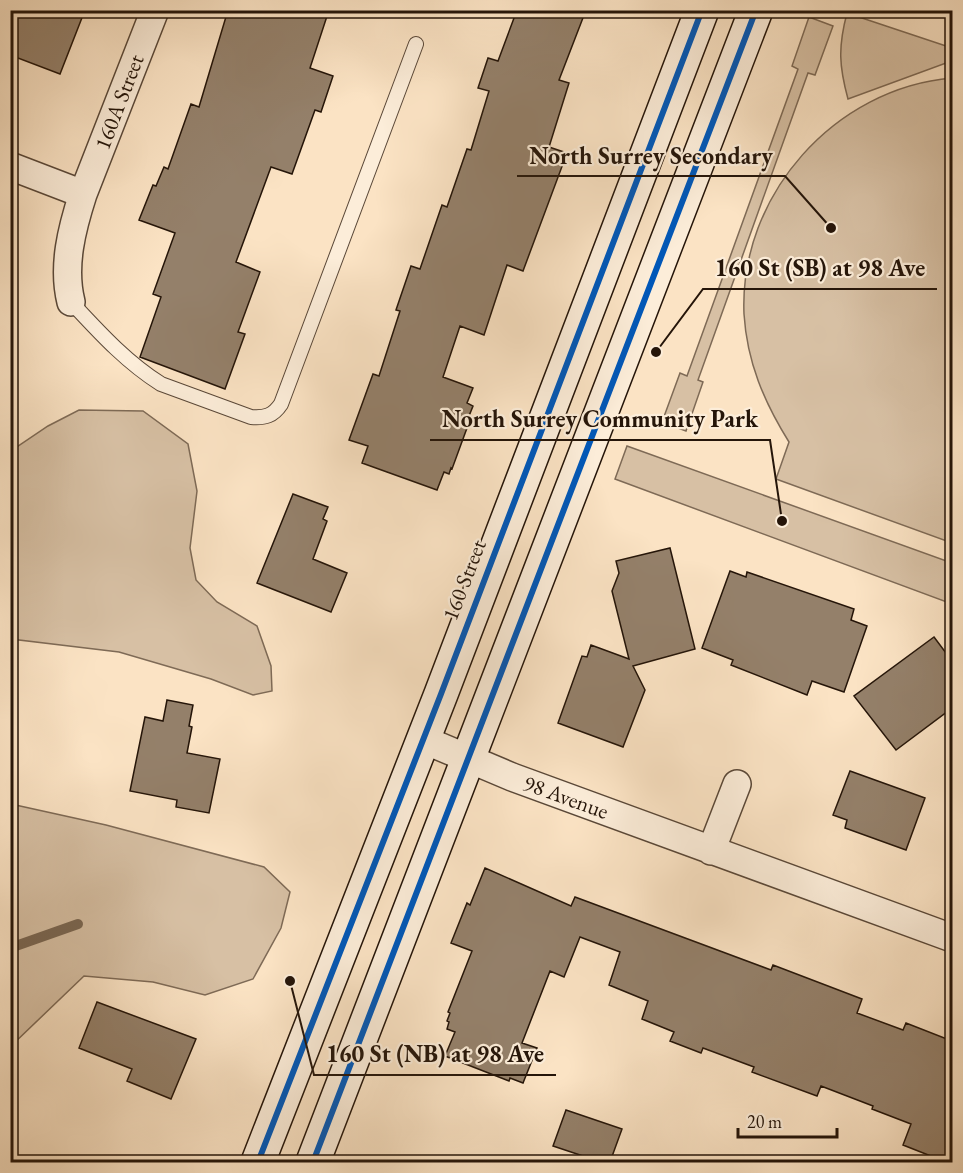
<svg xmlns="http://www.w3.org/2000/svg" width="963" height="1173" viewBox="0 0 963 1173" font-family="'EB Garamond',serif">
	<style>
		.green { fill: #d7c0a4; stroke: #7e6a56; stroke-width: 1.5 }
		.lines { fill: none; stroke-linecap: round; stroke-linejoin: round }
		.stream { stroke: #7a6753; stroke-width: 10 }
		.building { fill: #94806a; stroke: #251509; stroke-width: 1.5 }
		.lane-casing { stroke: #5a4838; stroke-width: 16 }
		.street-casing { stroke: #5a4838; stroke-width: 30 }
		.secondary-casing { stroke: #251509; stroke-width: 36 }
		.lane { stroke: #fcedd9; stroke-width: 14 }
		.street { stroke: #fcedd9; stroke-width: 27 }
		.secondary { stroke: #fcedd9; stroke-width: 33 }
		.cycleway-casing { stroke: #fcedd9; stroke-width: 10 }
		.cycleway { stroke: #0057b8; stroke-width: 6 }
		.labels { text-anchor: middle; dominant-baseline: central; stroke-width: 4.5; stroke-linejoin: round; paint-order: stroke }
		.street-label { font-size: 22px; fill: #251509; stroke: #fcedd9 }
		.leader { fill: none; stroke: #251509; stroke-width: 2 }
		.callout-dot { fill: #251509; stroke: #fcedd9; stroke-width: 2 }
		.callout-label { font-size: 24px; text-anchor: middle; font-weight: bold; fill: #251509; stroke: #fcedd9; stroke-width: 4.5; stroke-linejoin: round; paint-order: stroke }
	</style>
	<rect width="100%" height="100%" fill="#fbe3c4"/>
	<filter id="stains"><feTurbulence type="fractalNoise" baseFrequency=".00333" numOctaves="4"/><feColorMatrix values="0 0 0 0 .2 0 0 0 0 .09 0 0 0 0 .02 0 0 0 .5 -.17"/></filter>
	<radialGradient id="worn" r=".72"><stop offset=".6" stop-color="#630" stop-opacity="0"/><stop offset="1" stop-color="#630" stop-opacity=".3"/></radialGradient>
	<path class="green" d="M847 13 946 46 952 47V63H946L848 99C839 66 838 47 847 13Z
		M809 17 833 26 815 75 808 73 698 380 703 382 686 431 662 422 680 373 687 376 798 69 792 66Z
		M952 78V543L776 479 789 442C764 402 747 362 744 314 739 195 835 88 952 78Z
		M79 410 143 411 188 444 197 491 190 548 196 580 217 602 257 626 271 666 272 691 253 695 211 679 119 652 11 639V451L48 426Z
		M627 446 952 563V604L615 479Z
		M11 804 106 825 264 867 290 892 281 928 253 979 205 995 153 982 84 976 11 1046Z"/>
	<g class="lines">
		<path class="stream" d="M10 948 78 924"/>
	</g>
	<path class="building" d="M10 10H85L60 74 10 55Z
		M228 10H329L310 68 333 76 321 112 315 110 292 174 271 167 236 262 260 272 238 332 245 334 225 389 140 357 161 297 153 294 175 233 139 220 153 185 156 186 164 167 168 169 191 104 199 107Z
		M517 10H586L559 80 569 83 549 147 567 153 523 271 507 265 484 335 460 326 443 377 473 388 467 403 473 406 469 416 471 417 452 469 451 468 449 474 444 472 437 490 362 463 368 446 349 440 373 374 379 376 400 311 396 310 411 266 420 269 442 205 447 207 467 149 471 150 489 91 478 88 488 58 498 61Z
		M293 494 328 507 323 519 327 521 313 559 347 573 331 612 257 583Z
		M670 548 695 649 633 666 645 690 623 747 558 723 582 656 587 657 591 645 629 659 612 591 619 573 616 561Z
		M730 571 746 577 747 572 854 609 851 620 867 626 844 692 812 681 807 695 731 665 733 660 702 648Z
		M934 637 952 661V708L896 750 854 696Z
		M167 700 193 705 189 726 192 727 187 753 220 759 209 813 176 807 177 800 130 791 145 717 163 721Z
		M850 771 925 798 906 850 845 828 847 820 833 815Z
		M485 868 571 906 575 897 771 970 773 965 862 999 857 1013 903 1030 906 1023 952 1041V1162H946L903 1145 911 1124 872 1109 873 1106 821 1086 817 1096 752 1072 754 1067 703 1048 701 1053 670 1041 674 1032 642 1019 648 1001 609 985 620 952 580 937 564 977 550 971 522 1043 537 1048 523 1083 510 1078 509 1081 445 1056 455 1032 447 1029 449 1022 447 1021 450 1013 448 1012 472 951 451 943 467 903 470 905Z
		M97 1002 196 1039 171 1099 127 1081 132 1069 79 1048Z
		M566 1110 622 1129 610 1162H601L553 1146Z"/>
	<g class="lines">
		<g class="lane-casing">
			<path id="lane" d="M71 302C99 332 126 362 161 384L251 417C265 418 273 416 281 404L416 44"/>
		</g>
		<g class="street-casing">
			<path id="street" d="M10 166 83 194
				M71 302C62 266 72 228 83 194L155 10
				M422 739 512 777 952 938
				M711 851 737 784"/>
		</g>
		<g class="secondary-casing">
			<path id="secondary" d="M258 1162 441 694 702 10
				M313 1162 756 10"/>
		</g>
		<use href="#lane" class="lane"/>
		<use href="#street" class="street"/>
		<use href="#secondary" class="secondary"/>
		<g class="cycleway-casing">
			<path id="cycleway" d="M258 1162 441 694 702 10
				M313 1162 756 10"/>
		</g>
		<use href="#cycleway" class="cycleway"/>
	</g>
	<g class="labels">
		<g class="street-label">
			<text transform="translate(119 102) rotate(-69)">160A Street</text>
			<text transform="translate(464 580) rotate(-69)">160 Street</text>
			<text transform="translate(566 797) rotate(20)">98 Avenue</text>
		</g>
	</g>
	<path class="leader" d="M831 228L785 176H517M656 352L703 289H937M782 521L770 440H430M290 981L314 1075H556"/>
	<g class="callout-dot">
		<circle cx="831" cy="228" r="6"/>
		<circle cx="656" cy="352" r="6"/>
		<circle cx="782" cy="521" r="6"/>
		<circle cx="290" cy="981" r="6"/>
	</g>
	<g class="callout-label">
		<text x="651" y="164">North Surrey Secondary</text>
		<text x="820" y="276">160 St (SB) at 98 Ave</text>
		<text x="600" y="427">North Surrey Community Park</text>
		<text x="435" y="1062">160 St (NB) at 98 Ave</text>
	</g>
	<rect width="963" height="1173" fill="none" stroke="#fbe3c4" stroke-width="36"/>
	<rect x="12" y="12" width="939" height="1149" fill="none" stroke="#251509" stroke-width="3"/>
	<rect x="18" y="18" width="927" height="1137" fill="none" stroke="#251509" stroke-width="1.5"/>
	<path d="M738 1128v9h99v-9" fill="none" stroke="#251509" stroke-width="3"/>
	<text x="747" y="1128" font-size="18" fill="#251509" stroke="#fcedd9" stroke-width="4.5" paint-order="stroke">20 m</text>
	<rect width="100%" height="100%" filter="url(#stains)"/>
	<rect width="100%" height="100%" fill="url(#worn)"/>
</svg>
